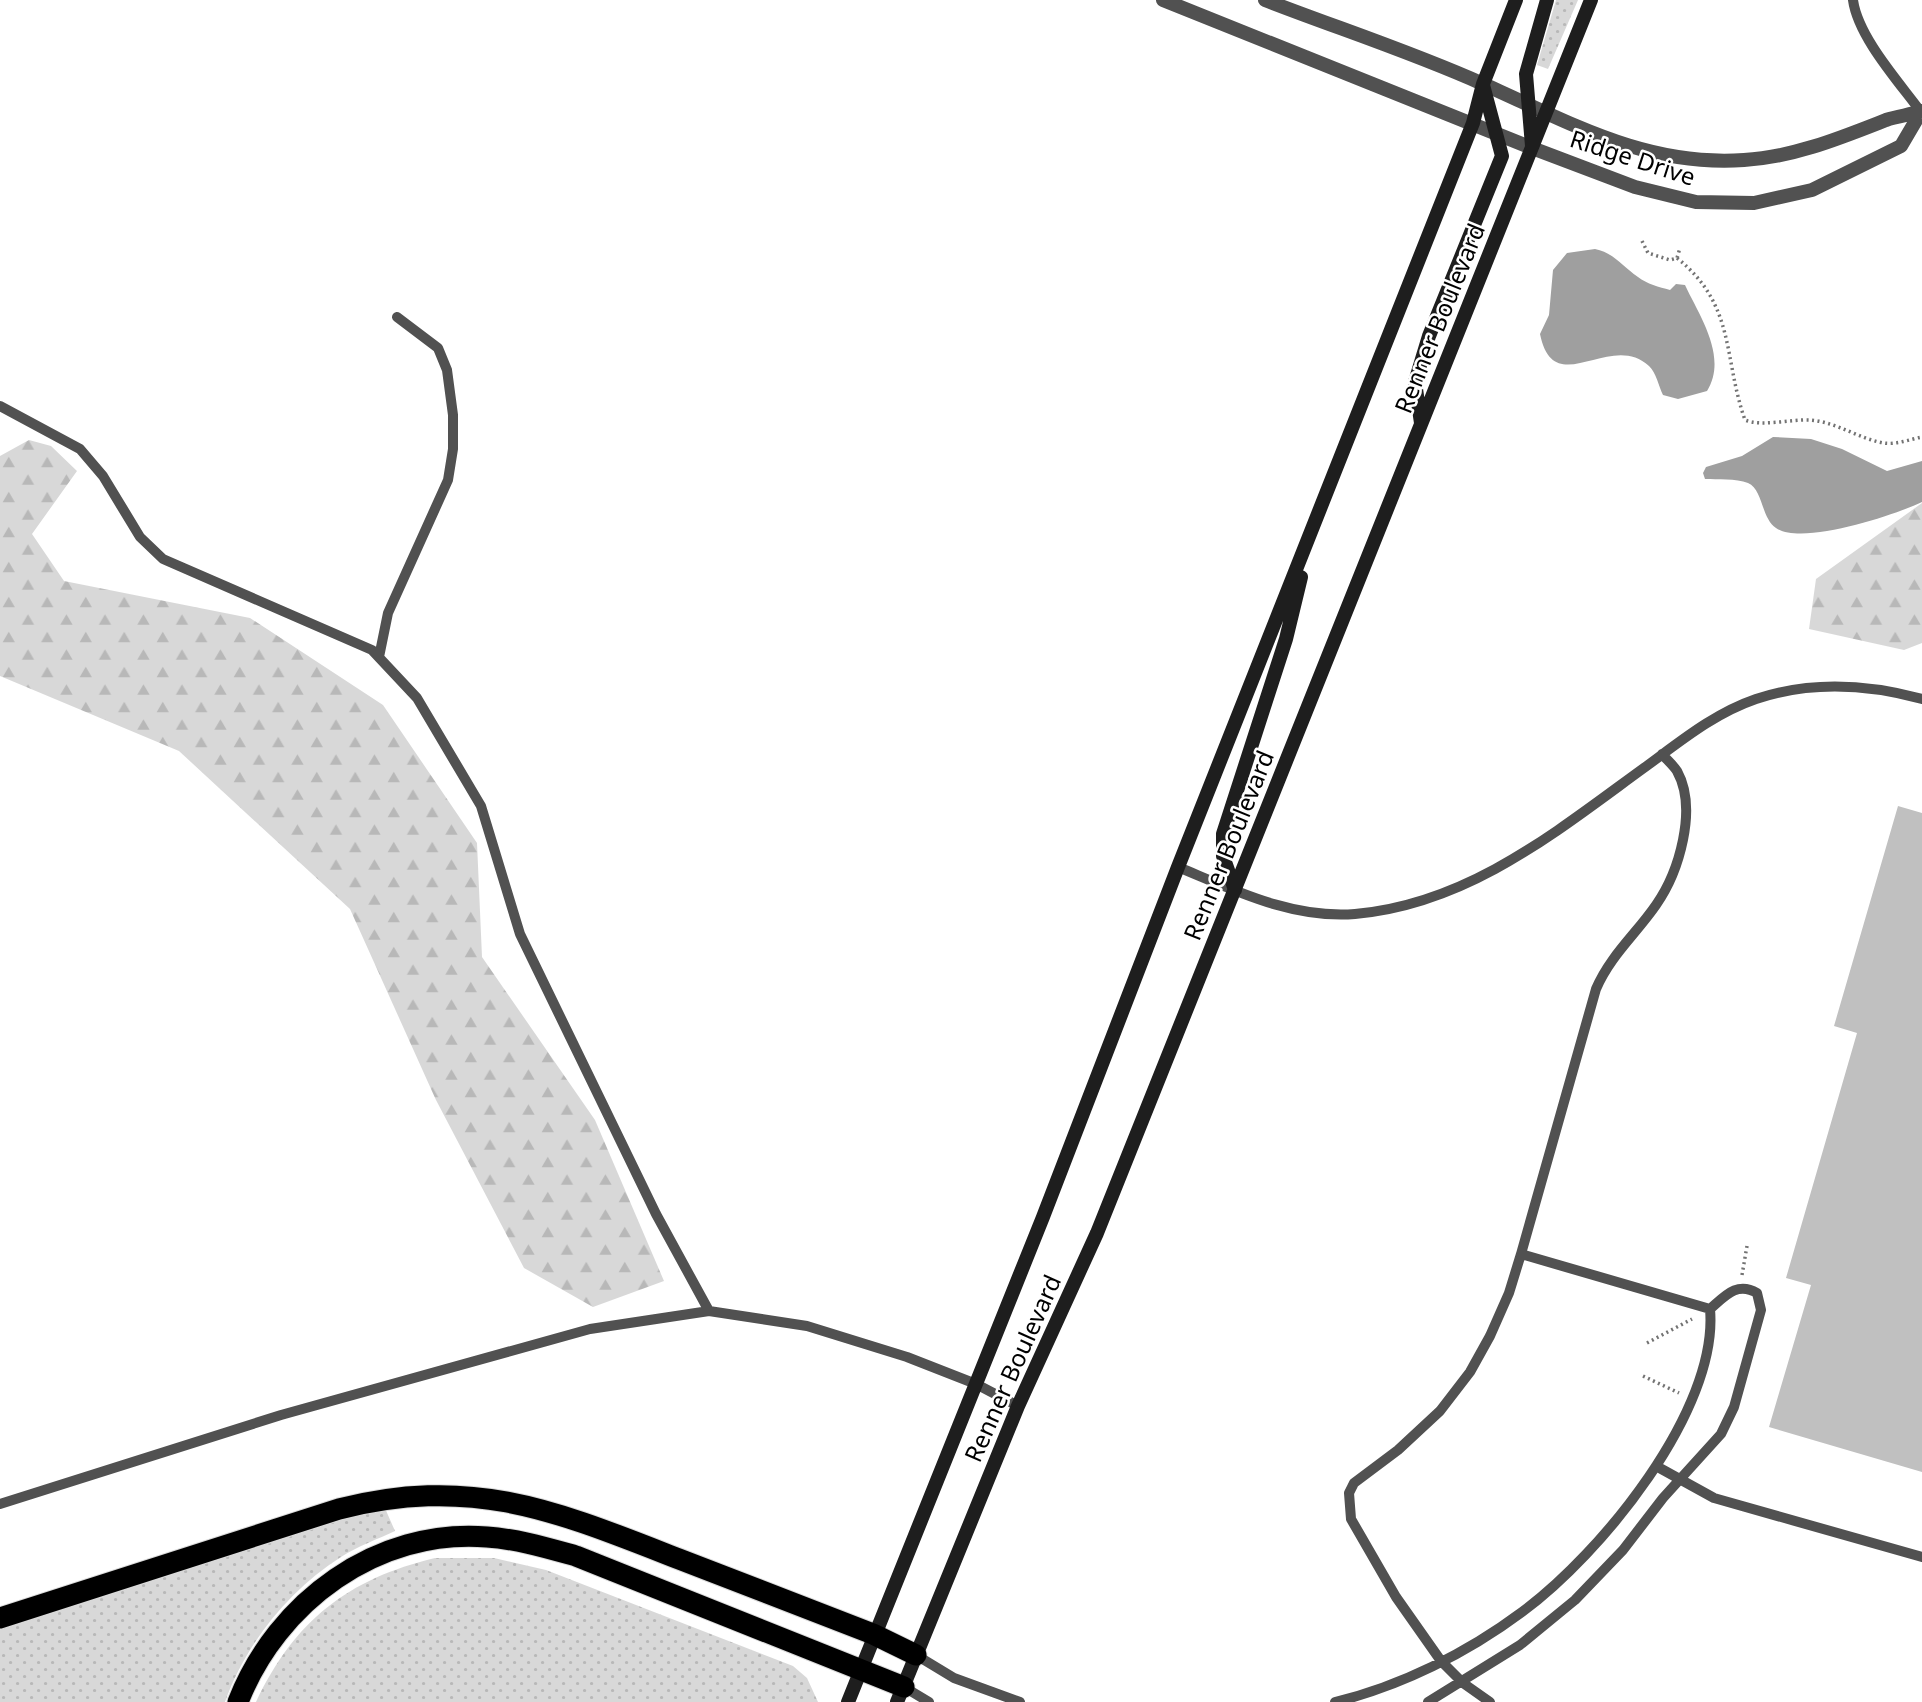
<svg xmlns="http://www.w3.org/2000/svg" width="1922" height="1702" viewBox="0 0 1922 1702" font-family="'Noto Sans',sans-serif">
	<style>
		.grass { fill: url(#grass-dots) }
		.forest { fill: url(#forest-firs) }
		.water { fill: #9f9f9f }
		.building { fill: #c0c0c0 }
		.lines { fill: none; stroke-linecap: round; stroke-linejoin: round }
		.highway-casing { stroke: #dbdbdb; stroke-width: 23 }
		.path { stroke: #737373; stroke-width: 3.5; stroke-dasharray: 2 3.5; stroke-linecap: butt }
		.lane { stroke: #515151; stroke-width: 10 }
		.street { stroke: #515151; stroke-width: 14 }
		.secondary { stroke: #1e1e1e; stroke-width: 14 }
		.highway { stroke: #000; stroke-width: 21 }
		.labels { text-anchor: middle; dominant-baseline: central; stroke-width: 5; stroke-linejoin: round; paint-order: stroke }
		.street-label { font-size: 24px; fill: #000; stroke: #fff }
	</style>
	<defs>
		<pattern id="grass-dots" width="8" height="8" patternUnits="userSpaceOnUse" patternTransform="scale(1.75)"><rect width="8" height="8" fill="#d8d8d8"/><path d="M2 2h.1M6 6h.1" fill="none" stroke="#b8b8b8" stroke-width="1.8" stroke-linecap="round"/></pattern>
		<pattern id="forest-firs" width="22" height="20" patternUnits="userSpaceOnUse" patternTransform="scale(1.75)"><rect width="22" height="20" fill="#d8d8d8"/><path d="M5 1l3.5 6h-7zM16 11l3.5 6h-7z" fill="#b8b8b8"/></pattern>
	</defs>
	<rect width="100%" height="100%" fill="#fff"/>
	<path class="grass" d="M1556 0H1578L1548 69 1537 65Z
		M384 1506 395 1531C378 1539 358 1546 341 1557 289 1590 246 1643 225 1702H0V1623Z
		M435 1558H494L546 1570 793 1666 807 1678 818 1702H256C295 1620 348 1579 435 1558Z"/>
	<path class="forest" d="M29 440 51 446 77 471 32 534 64 581 250 618 383 705 477 843 482 957 595 1120 664 1281 593 1307 524 1268 436 1100 350 909 179 751 0 676V456Z
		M1922 503V643L1904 650 1809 629 1816 579Z"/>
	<path class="water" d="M1595 249C1614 253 1622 266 1638 277 1647 284 1659 287 1670 290L1676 284 1685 285C1700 317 1728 357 1707 391L1678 399 1663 395C1659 387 1656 372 1649 366 1610 330 1554 402 1540 334L1549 315 1553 270 1567 253Z
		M1773 437 1811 439 1842 449 1887 471 1922 461V502C1895 515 1802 546 1776 528 1761 518 1763 489 1748 483 1736 478 1717 480 1705 479L1703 473 1706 467 1742 456Z"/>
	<path class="building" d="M1898 806 1922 813V1472L1769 1427 1811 1285 1786 1278 1857 1033 1834 1026Z"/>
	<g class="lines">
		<g class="highway-casing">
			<path id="highway" d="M0 1618 339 1509C473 1475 556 1511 679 1559 744 1584 809 1609 873 1634L916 1655
				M238 1702C277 1602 377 1528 487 1537 517 1539 547 1548 576 1556L904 1687"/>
		</g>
		<path class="path" d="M1642 241 1648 253 1670 260 1677 258 1680 248
			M1677 258C1736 305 1723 358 1745 420 1762 427 1791 419 1810 420 1837 422 1859 439 1884 443 1896 445 1911 439 1922 437
			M1742 1275 1747 1246
			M1647 1343 1692 1319
			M1643 1376 1679 1393"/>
		<path class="lane" d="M1853 0C1858 37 1899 82 1921 112
			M0 406 80 449 103 476 140 537 163 559 372 650 417 698 481 806 520 934 656 1214 709 1311
			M379 657 388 613 448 480 453 449V415L447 370 438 348 397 317
			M1178 867C1234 890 1292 919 1355 914 1470 904 1558 830 1648 765 1682 740 1715 713 1756 699 1810 681 1867 684 1922 699
			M1521 1254 1710 1309
			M1656 1466 1714 1498 1922 1557
			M0 1504 281 1415 590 1329 709 1311 807 1326 907 1357 976 1384 1018 1406
			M916 1655 954 1678 1020 1702
			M904 1687 929 1702
			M1335 1702C1401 1686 1467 1653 1522 1612 1600 1555 1719 1410 1710 1309
			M1428 1702 1520 1645 1575 1600 1623 1550 1663 1498 1721 1434 1734 1407 1761 1310 1757 1293C1737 1281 1725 1296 1710 1309
			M1490 1702 1463 1683 1441 1661 1396 1597 1351 1519 1349 1493 1354 1483 1398 1450 1440 1411 1470 1372 1490 1336 1509 1293 1521 1254 1596 989C1610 956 1636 934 1656 905 1679 872 1698 809 1677 771 1673 765 1667 760 1662 754"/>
		<path class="street" d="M1163 0 1532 148 1635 187 1696 202 1754 203 1812 190 1901 146 1921 112
			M1265 0C1337 28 1412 52 1483 84 1569 122 1645 167 1744 160 1794 157 1840 138 1886 120 1898 116 1910 115 1922 111"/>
		<path class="secondary" d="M1532 146 1526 74 1547 0
			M1421 423 1415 382 1429 336 1502 156 1483 85
			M1235 890 1223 856V834L1286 639 1301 577
			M848 1702 1043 1217 1178 867 1473 123 1483 84 1516 0
			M897 1702 1018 1406 1097 1233 1591 0"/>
		<use href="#highway" class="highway"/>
	</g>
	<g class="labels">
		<g class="street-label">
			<text transform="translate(1633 157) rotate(18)">Ridge Drive</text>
			<text transform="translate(1439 318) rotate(-68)">Renner Boulevard</text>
			<text transform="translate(1228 845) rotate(-68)">Renner Boulevard</text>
			<text transform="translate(1012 1368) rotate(-66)">Renner Boulevard</text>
		</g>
	</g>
</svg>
